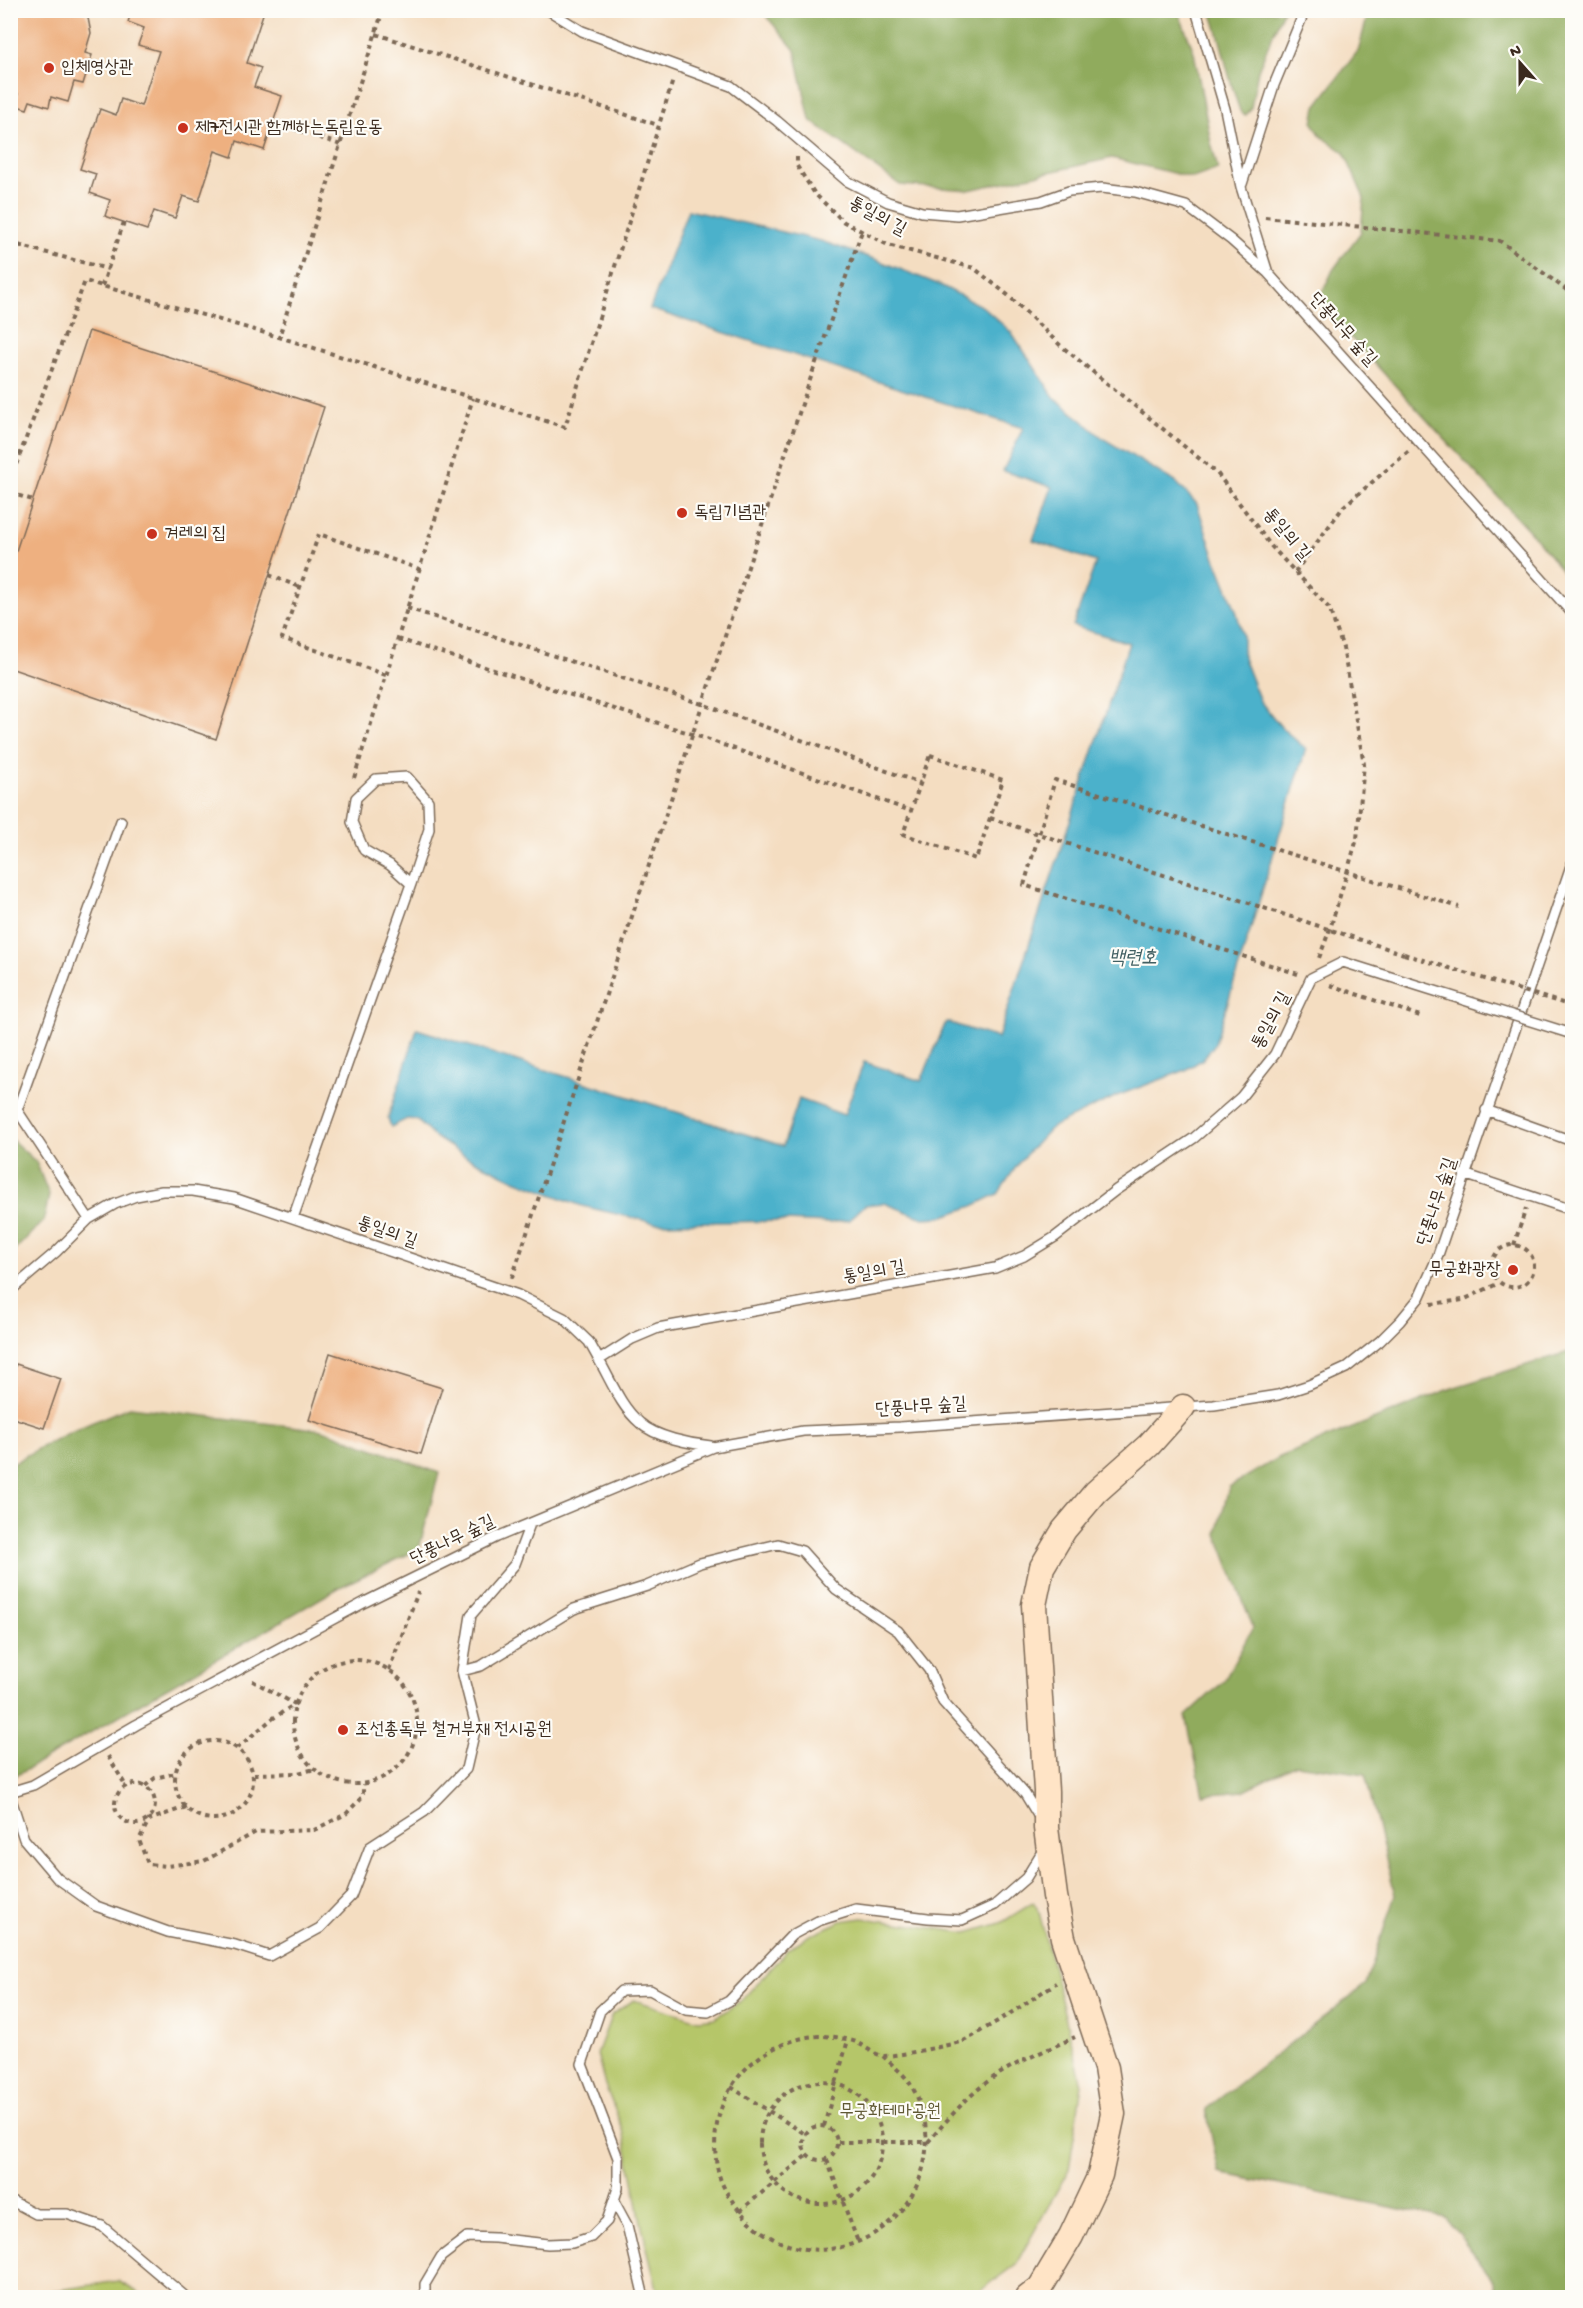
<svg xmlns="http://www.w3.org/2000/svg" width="1583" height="2308" viewBox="0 0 1583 2308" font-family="'Gochi Hand','Poor Story',sans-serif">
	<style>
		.green { fill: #b5c669; stroke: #787844; stroke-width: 1.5 }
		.forest { fill: #90ab5d; stroke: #666a3e; stroke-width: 1.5 }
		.water { fill: #4cb1cb; stroke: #446e74; stroke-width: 1.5 }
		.building { fill: #eeb080 }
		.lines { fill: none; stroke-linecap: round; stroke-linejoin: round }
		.lane-casing { stroke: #7c6957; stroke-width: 12 }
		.secondary-casing { stroke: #7c6957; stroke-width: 27 }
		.path { stroke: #7c6957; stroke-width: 4; stroke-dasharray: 4.5 4.5; stroke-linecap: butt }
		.lane { stroke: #fff; stroke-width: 9 }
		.secondary { stroke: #ffe4c6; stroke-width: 24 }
		.lane-bridge-casing { stroke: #7c6957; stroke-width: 12; stroke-linecap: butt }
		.path-bridge { stroke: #7c6957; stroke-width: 4; stroke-dasharray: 4.5 4.5; stroke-linecap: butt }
		.lane-bridge { stroke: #fff; stroke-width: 9 }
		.poi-dot { fill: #c8321e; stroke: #fdfcf7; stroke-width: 2 }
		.labels { text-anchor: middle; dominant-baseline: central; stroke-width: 4.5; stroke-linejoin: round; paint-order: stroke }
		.poi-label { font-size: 18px; fill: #3b2a1e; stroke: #fdfcf7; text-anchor: start }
		.street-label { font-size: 18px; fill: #3b2a1e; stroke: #fdfcf7 }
		.park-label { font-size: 18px; fill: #605934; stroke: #fdfcf7 }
		.water-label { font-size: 20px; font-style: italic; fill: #426063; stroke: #fdfcf7 }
	</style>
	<rect width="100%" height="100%" fill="#fdfcf7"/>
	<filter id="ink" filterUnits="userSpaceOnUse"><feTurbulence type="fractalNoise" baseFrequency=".0167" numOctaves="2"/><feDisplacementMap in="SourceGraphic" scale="12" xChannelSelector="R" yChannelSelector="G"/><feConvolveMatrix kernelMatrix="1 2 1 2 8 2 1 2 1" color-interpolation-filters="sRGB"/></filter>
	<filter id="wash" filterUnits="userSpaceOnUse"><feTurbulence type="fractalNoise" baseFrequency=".008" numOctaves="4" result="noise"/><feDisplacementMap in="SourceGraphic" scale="24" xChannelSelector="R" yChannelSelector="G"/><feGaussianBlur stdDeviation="1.35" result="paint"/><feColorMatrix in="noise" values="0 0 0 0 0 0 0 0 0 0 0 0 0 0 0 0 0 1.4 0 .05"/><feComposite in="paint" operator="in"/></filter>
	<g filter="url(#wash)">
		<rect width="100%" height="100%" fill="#f4ddc1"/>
		<path class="green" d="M1034 1902 1039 1912 1082 2084 1069 2169 1016 2264 972 2297H659L642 2227 623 2130 605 2085 597 2054 612 2014 634 2000 698 2020 715 2018 741 2001 788 1949 808 1936 841 1921 863 1918 967 1933 1001 1923Z
			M118 2281 146 2297H28L52 2291Z"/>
		<path class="forest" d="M762 11H1178L1194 52 1211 143 1218 169 1193 178 1112 158 969 190 900 185 810 120 795 50Z
			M1211 11H1283L1258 70 1251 108 1246 115 1241 113C1228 81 1223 44 1211 11Z
			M1369 11H1572V583L1535 537 1318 302 1333 270 1361 232 1364 198 1344 152 1321 136 1313 123 1316 106 1358 51Z
			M11 1139 36 1162 49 1195 44 1220 11 1254Z
			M1572 1351V2297H1495L1494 2281 1446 2218 1219 2173 1206 2109 1366 1984 1395 1895 1365 1774 1296 1764 1243 1791 1203 1795 1186 1716 1224 1681 1253 1627 1217 1534 1229 1487 1280 1457 1455 1387Z
			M130 1407 323 1430 439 1473 419 1549 340 1587 21 1773 11 1777V1465C49 1440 88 1423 130 1407Z"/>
		<path class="water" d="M688 210 821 241 877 260 940 285 983 307 1012 333 1054 397 1104 439 1177 483 1197 504 1212 550 1236 610 1243 636V658L1260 701 1282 728 1306 749 1215 1044 1203 1059 1186 1070 1119 1095 1052 1127 1020 1161 998 1194 973 1206 941 1217 923 1218 884 1203 865 1205 849 1220 829 1223 786 1221 655 1223 582 1206 515 1180 465 1156 433 1136 417 1120 407 1119 391 1127 388 1118 417 1029 783 1146 799 1099 844 1115 864 1062 921 1081 946 1022 998 1038 1129 643 1073 626 1096 562 1033 540 1052 487 1003 471 1023 428 650 309Z"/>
		<g id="blocks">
			<path class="building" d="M10 10H83L88 18 91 33 85 53 92 55 83 84 74 82 68 102 51 97 49 107 30 101 27 109 14 105 18 94 10 92Z
				M132 10 264 11 247 63 261 68 254 87 282 96 264 150 237 141 232 157 215 151 199 201 183 196 175 218 154 211 147 230 105 216 110 200 90 193 96 174 80 169 100 109 116 115 121 99 141 106 159 51 138 45 144 28 128 22Z
				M89 331 324 407 216 739 10 668V569Z
				M330 1353 442 1388 421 1454 309 1420Z
				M16 1364 61 1379 44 1428 10 1417V1381Z"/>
		</g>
	</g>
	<g filter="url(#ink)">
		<use href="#blocks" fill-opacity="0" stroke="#7c6957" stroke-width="1.5"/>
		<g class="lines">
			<g class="lane-casing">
				<path id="lane" d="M548 10 582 31 731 86 777 121 847 181 888 202 922 212 957 215 1041 201 1069 191 1102 188 1135 192 1186 206 1231 240 1268 273
					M1196 10 1225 109 1241 187 1268 273 1572 613
					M1242 184 1274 85 1305 10
					M10 1107 17 1110 89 1219
					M17 1110 121 821
					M1486 1110 1572 1141
					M1464 1174 1572 1210
					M293 1218 411 884 429 829 428 801 407 777 376 779 356 798 352 822 364 850 390 865 411 884
					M10 1291 56 1252 89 1219 115 1204 136 1196 162 1191H193L234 1198 518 1295 564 1318 589 1342 599 1360 632 1339 658 1328 995 1268 1024 1256 1055 1237 1116 1190 1194 1138 1241 1097 1275 1054 1311 978 1343 962 1397 979
					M599 1360C611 1381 621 1407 640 1423 655 1437 691 1444 711 1446
					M462 1671 481 1666 574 1609 647 1586 700 1563 778 1544 802 1551 836 1589 898 1631 929 1670 943 1702 1025 1794 1039 1817
					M10 1792 33 1785 136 1725 365 1602 497 1537 713 1447 803 1431 900 1427 1214 1405 1278 1395 1309 1385 1346 1368 1380 1341 1400 1321 1419 1298 1437 1258 1572 863
					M10 1796 24 1839 57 1878 96 1906 168 1932 235 1945 269 1956 320 1928 351 1896 370 1847 424 1812 466 1769 476 1726 462 1671 471 1615 515 1564 530 1524
					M10 2200 36 2214H67L102 2226 187 2298
					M614 2201 627 2225 644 2298
					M425 2298V2284L441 2257 467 2237 495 2238 548 2244 572 2243 591 2237 607 2221 618 2188V2158L582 2064 600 2011 621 1991 650 1990 686 2010 708 2012 729 2001 792 1935 818 1921 856 1909 928 1918 962 1920 995 1905 1026 1878 1043 1850"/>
			</g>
			<g class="secondary-casing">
				<path id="secondary" d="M1027 2298 1040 2288 1071 2236 1100 2175 1113 2114 1106 2068 1063 1938 1055 1896 1046 1828V1791L1034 1605 1042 1567 1064 1530 1096 1492 1149 1445 1183 1407"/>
			</g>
			<path class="path" d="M383 10 279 337 565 427 673 80
				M376 34 658 125
				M285 126 341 145
				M797 157V166L815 194 844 222 888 245 974 268 1009 296 1060 345 1217 473 1271 546 1329 608 1343 648 1364 764 1357 839 1330 929 1319 958
				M1265 217 1500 241 1572 294
				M10 243 108 269
				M102 286 124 222
				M10 481 85 281 279 337
				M10 493 33 500
				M1295 572 1344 506 1409 451
				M269 575 300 587
				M407 608 702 704 920 783
				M398 639 692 734 911 811
				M386 675 282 638 319 534 419 569
				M930 755 1003 780 976 859 903 834Z
				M354 778 473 398
				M990 818 1404 954
				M1298 974 1024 885 1055 780 1459 907
				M1330 985 1423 1017
				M1492 1266a21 21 0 1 1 42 0a21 21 0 1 1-42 0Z
				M1514 1245 1526 1208
				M512 1278 813 371 862 231
				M1431 1304 1463 1300 1499 1283
				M293 1722a62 62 0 1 1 124 0a62 62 0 1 1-124 0Z
				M389 1670 418 1592
				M175 1780a39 39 0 1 1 78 0a39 39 0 1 1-78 0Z
				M237 1748 272 1719 295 1704 249 1679
				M108 1756 126 1786
				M254 1774 298 1773 315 1769
				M115 1804a20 20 0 1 1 40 0a20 20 0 1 1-40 0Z
				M145 1786 155 1778 176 1773
				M186 1807 149 1820 139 1840 148 1864 167 1866 204 1861 256 1832 314 1830 346 1814 363 1796V1784
				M883 2056C890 2063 899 2070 906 2078 916 2090 922 2108 925 2123 941 2223 821 2292 748 2220 736 2207 724 2192 719 2175 706 2125 726 2073 773 2049 787 2042 804 2036 820 2036 830 2036 846 2038 856 2042 864 2046 875 2055 884 2056 898 2056 945 2046 960 2042 968 2040 976 2034 984 2029 1009 2015 1032 1999 1056 1983
				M760 2143a61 61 0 1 1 122 0a61 61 0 1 1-122 0Z
				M731 2087 805 2134
				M803 2143a17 17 0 1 1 34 0a17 17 0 1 1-34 0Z
				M824 2126 848 2040
				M838 2142H928C946 2121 965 2099 987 2082 1013 2063 1045 2051 1075 2037
				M827 2160 858 2242
				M740 2211 807 2155"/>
			<use href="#lane" class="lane"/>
			<use href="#secondary" class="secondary"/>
			<g class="lane-bridge-casing">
				<path id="lane-bridge" d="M1397 979 1572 1034"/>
			</g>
			<path class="path-bridge" d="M1404 954 1572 1006"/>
			<use href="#lane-bridge" class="lane-bridge"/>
		</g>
	</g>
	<g class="poi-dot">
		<circle cx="49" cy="68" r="6"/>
		<circle cx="183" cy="128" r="6"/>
		<circle cx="682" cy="513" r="6"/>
		<circle cx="152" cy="534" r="6"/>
		<circle cx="1513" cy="1270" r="6"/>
		<circle cx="343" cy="1730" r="6"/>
	</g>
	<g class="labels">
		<g class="poi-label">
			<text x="61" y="68">입체영상관</text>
			<text x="195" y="128">제7전시관 함께하는독립운동</text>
			<text x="694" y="513">독립기념관</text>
			<text x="164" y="534">겨레의 집</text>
			<text x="1501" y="1270" text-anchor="end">무궁화광장</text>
			<text x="355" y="1730">조선총독부 철거부재 전시공원</text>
		</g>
		<g class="street-label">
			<text transform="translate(877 217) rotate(28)">통일의 길</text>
			<text transform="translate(1342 330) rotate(48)">단풍나무 숲길</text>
			<text transform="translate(1286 535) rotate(50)">통일의 길</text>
			<text transform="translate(1272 1021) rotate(-62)">통일의 길</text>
			<text transform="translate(1438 1202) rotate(-72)">단풍나무 숲길</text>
			<text transform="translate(387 1233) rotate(19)">통일의 길</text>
			<text transform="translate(874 1273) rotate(-10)">통일의 길</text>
			<text transform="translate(921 1408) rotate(-4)">단풍나무 숲길</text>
			<text transform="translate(453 1541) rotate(-26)">단풍나무 숲길</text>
		</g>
		<g class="park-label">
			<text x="890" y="2112">무궁화테마공원</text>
		</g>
		<g class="water-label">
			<text x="1133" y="959">백련호</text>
		</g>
	</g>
	<rect width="1583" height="2308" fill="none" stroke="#fdfcf7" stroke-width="36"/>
	<g transform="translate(1520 63) rotate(339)" stroke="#fdfcf7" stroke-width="4.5" paint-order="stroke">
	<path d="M0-4.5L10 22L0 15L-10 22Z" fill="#3b2a1e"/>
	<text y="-9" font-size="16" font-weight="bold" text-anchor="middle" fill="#3b2a1e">N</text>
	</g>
</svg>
